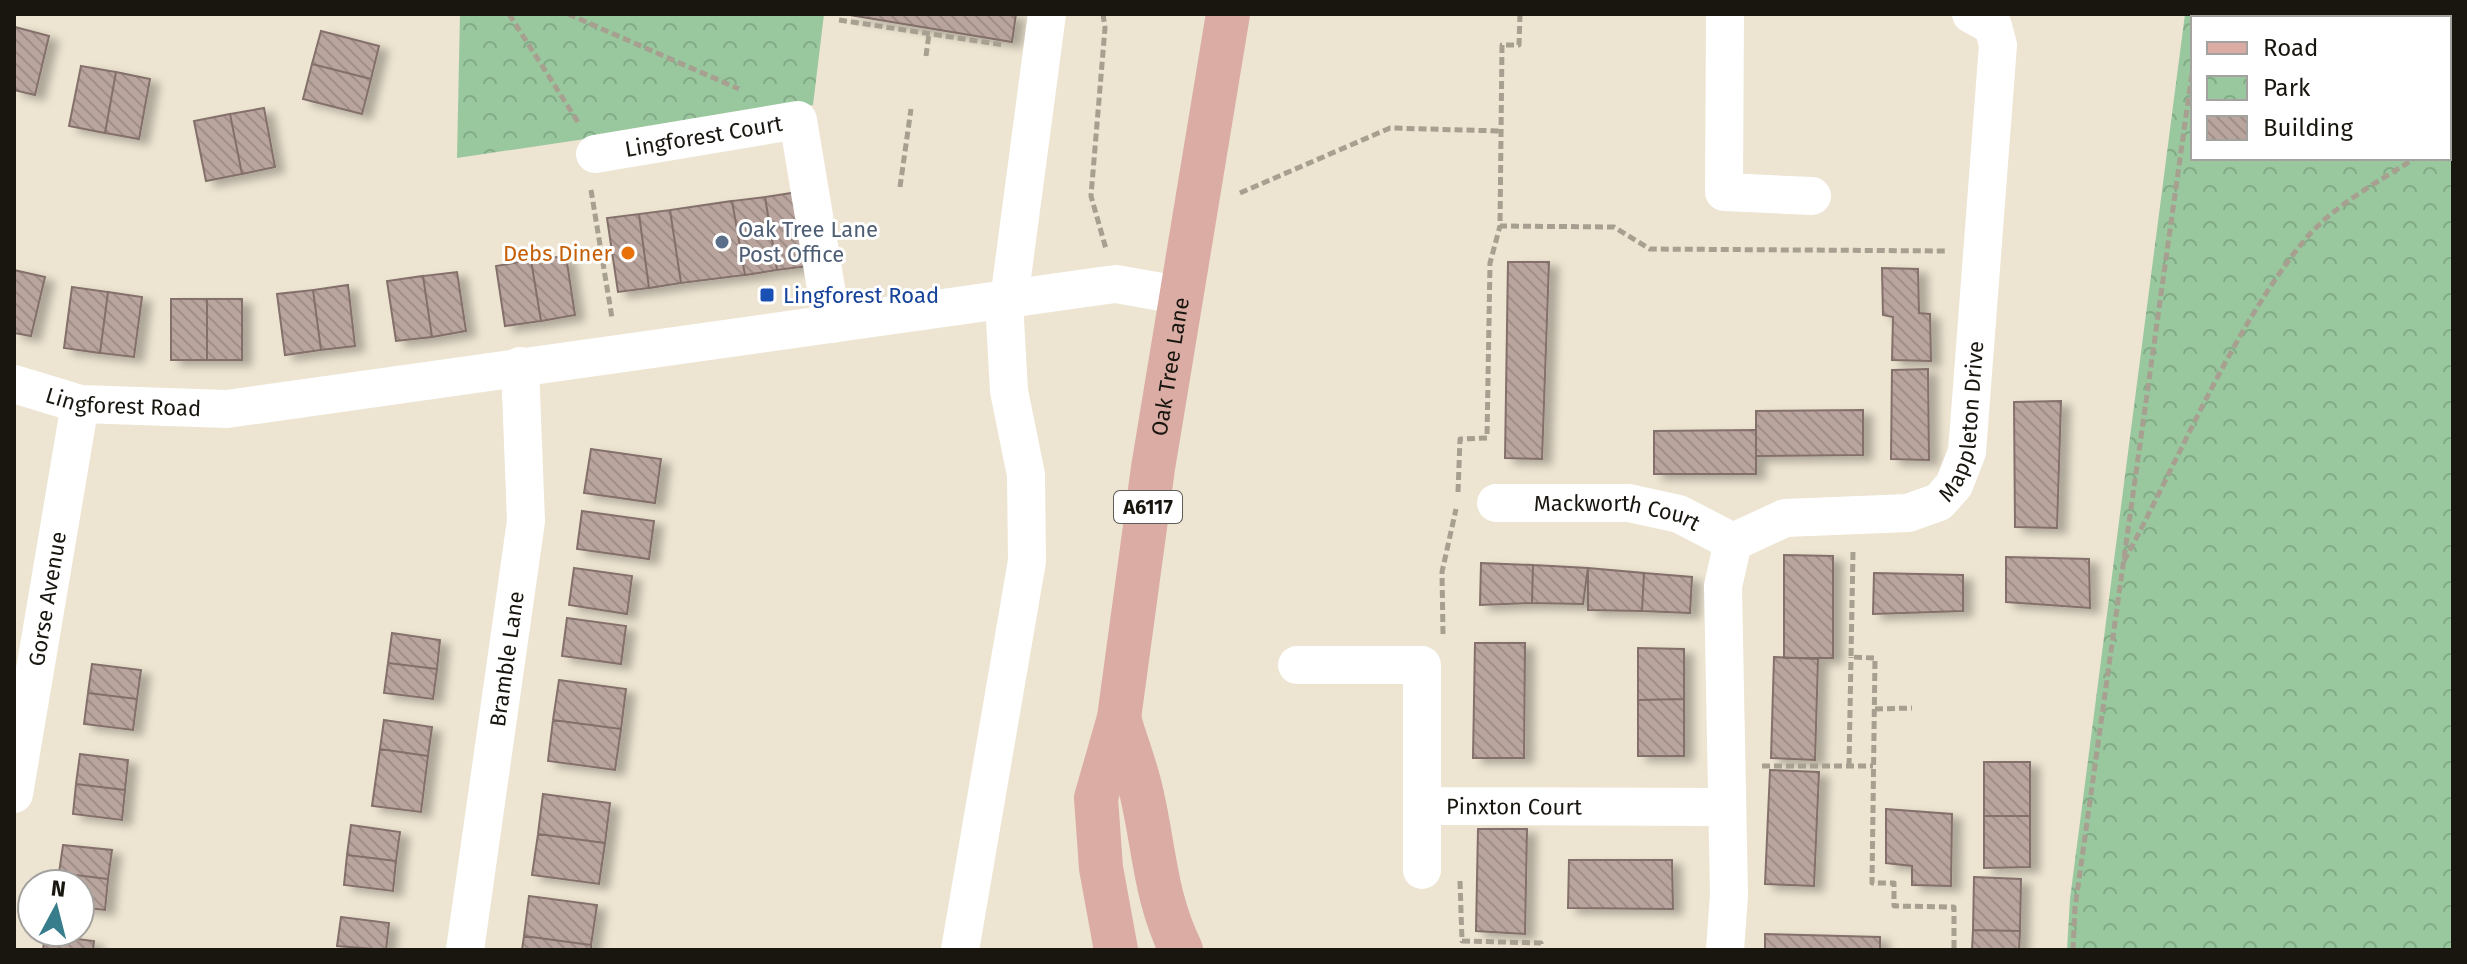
<svg xmlns="http://www.w3.org/2000/svg" width="2467" height="964" viewBox="0 0 2467 964" font-family="'Fira Sans',sans-serif">
	<style>
		.park { fill: url(#park-crowns); fill-rule: evenodd }
		.building { fill: url(#building-back-hatch); stroke: #84706a; stroke-width: 2; filter: url(#shadow) }
		.lines { fill: none; stroke-linecap: round; stroke-linejoin: round }
		.path { stroke: #a7a091; stroke-width: 5; stroke-dasharray: 8 4; stroke-linecap: butt }
		.minor { stroke: #fff; stroke-width: 38 }
		.major { stroke: #daaca4; stroke-width: 44 }
		.service-dot { fill: #5c6f8a; stroke: #fff; stroke-width: 3 }
		.food-dot { fill: #e8710a; stroke: #fff; stroke-width: 3 }
		.transit-dot { fill: #1a4fb4; stroke: #fff; stroke-width: 3 }
		.labels { text-anchor: middle; dominant-baseline: central; stroke-width: 6; stroke-linejoin: round; paint-order: stroke }
		.shield { fill: #fff; stroke: #5e5c57; stroke-width: 2 }
		.shield-label { font-size: 20px; font-weight: bold; fill: #19160f }
		.street-label { font-size: 22px; fill: #19160f; stroke: #fff }
		.service-label { font-size: 22px; fill: #4e5e75; stroke: #fff; text-anchor: start }
		.food-label { font-size: 22px; fill: #c56008; stroke: #fff; text-anchor: end }
		.transit-label { font-size: 22px; fill: #164399; stroke: #fff; text-anchor: start }
	</style>
	<defs>
		<pattern id="park-crowns" width="20" height="18" patternUnits="userSpaceOnUse" patternTransform="scale(2)"><rect width="20" height="18" fill="#99c79e"/><path d="M2 6a3 3 0 1 1 6 0M12 15a3 3 0 1 1 6 0" fill="none" stroke="#83aa87"/></pattern>
		<pattern id="building-back-hatch" width="6" height="6" patternUnits="userSpaceOnUse" patternTransform="scale(2)"><rect width="6" height="6" fill="#baa59e"/><path d="M-1 5l2 2M0 0l6 6M5-1l2 2" fill="none" stroke="#9f8d87"/></pattern>
		<filter id="shadow"><feDropShadow dx="9" dy="5" stdDeviation="4" flood-color="#0004"/></filter>
	</defs>
	<rect width="100%" height="100%" fill="#ede4d1"/>
	<path class="park" d="M460 14H824L813 105 457 158Z
		M2185 14H2453V950H2067L2070 899ZM2193 18H2449V158H2193Z"/>
	<path class="building" d="M844 14H1016L1012 42Z
		M15 27 49 36 35 95 14 90Z
		M321 31 379 46 371 79 312 64Z
		M312 64 371 79 362 114 303 99Z
		M81 66 116 72 105 133 69 126Z
		M116 72 150 79 139 139 105 133Z
		M264 108 275 167 242 174 230 114Z
		M230 114 242 174 206 181 194 121Z
		M798 192 809 266 777 270 765 197Z
		M765 197 777 270 745 275 732 201Z
		M732 201 745 275 681 283 670 210Z
		M670 210 681 283 649 288 639 214Z
		M639 214 649 288 618 292 607 218Z
		M566 256 575 315 541 321 531 260Z
		M531 260 541 321 505 326 496 266Z
		M1508 262H1549L1542 459 1505 458Z
		M1882 268 1918 269 1919 313 1930 314 1931 361 1892 360 1893 317 1883 315Z
		M14 270 45 277 31 336 14 333Z
		M457 272 466 331 432 337 423 276Z
		M423 276 432 337 396 341 387 281Z
		M348 285 355 346 321 350 313 290Z
		M72 287 108 292 100 353 64 348Z
		M313 290 321 350 285 355 277 294Z
		M108 292 142 297 134 357 100 353Z
		M171 299H207V360H171Z
		M207 299H242V360H207Z
		M1928 369 1929 460 1891 459 1892 370Z
		M2061 401 2057 528 2015 527 2014 402Z
		M1863 410V455L1756 456V411Z
		M1756 430V474H1654V431Z
		M591 449 661 459 655 503 584 493Z
		M582 511 654 521 649 559 577 549Z
		M1784 555 1833 556V658H1784Z
		M2006 557 2089 559 2090 608 2006 602Z
		M1481 563 1533 565 1532 603 1480 605Z
		M1533 565 1588 568 1583 604 1532 603Z
		M574 568 632 576 627 614 569 605Z
		M1588 568 1644 573 1642 611 1588 610Z
		M1644 573 1692 577 1690 613 1642 611Z
		M1874 573 1963 575V611L1873 614Z
		M567 618 626 626 621 664 562 656Z
		M392 633 440 640 437 669 388 663Z
		M1475 643H1525L1524 758H1473Z
		M1638 648 1684 649V699L1638 700Z
		M1774 657 1818 659 1815 760 1771 758Z
		M388 663 437 669 433 699 384 693Z
		M92 664 141 670 137 699 88 693Z
		M559 680 626 689 621 729 553 720Z
		M88 693 137 699 133 730 84 724Z
		M1684 699V756H1638V700Z
		M384 720 432 727 428 756 380 749Z
		M553 720 621 729 615 770 548 761Z
		M380 749 428 756 421 812 372 806Z
		M80 754 128 760 125 790 76 784Z
		M1984 762H2030V816H1984Z
		M1770 770 1819 772 1814 886 1765 884Z
		M76 784 125 790 122 820 73 814Z
		M543 794 610 803 605 843 538 834Z
		M1886 809 1952 814 1951 886 1912 885V866L1886 863Z
		M1984 816H2030V867L1984 868Z
		M351 825 400 832 396 861 347 855Z
		M1478 829H1527L1525 934 1476 931Z
		M538 834 605 843 599 884 532 875Z
		M63 845 112 850 108 879 59 873Z
		M347 855 396 861 393 891 344 885Z
		M1569 860H1672L1673 909 1568 908Z
		M59 873 108 879 105 910 80 907V884H58Z
		M1974 877 2021 879 2020 931 1973 930Z
		M529 896 597 905 591 945 524 936Z
		M341 917 389 923 386 950 337 946Z
		M1973 930 2020 931 2019 950H1972Z
		M1765 934 1880 937V950H1765Z
		M45 935 94 941 93 950H43Z
		M524 936 591 945V950H522Z"/>
	<g class="lines">
		<path class="path" d="M509 14 578 122
			M568 14 739 89
			M1103 14 1105 28 1091 196 1106 249
			M1520 14 1519 45H1502L1500 226 1614 227 1650 249 1947 251
			M2200 18V14
			M839 20 1004 45
			M926 56 929 34
			M2449 136 2453 133
			M900 187 911 109
			M591 190 612 318
			M1240 193 1390 128 1501 131
			M1458 492 1460 439 1487 438 1490 263 1500 226
			M1853 552 1851 657 1875 658 1872 883H1894V906L1954 907V950
			M2124 561C2179 460 2231 331 2303 242 2332 206 2377 183 2415 158
			M1443 634 1442 572 1456 509
			M1875 709 1912 708
			M1762 766H1873
			M1849 766 1851 657
			M1460 881 1462 941 1541 943V950
			M2073 950 2075 908 2193 66"/>
		<g class="minor">
			<path d="M1725 14 1724 192 1812 196"/>
			<path id="s1" d="M595 154 798 120 832 324"/>
			<path d="M1009 300 1047 14"/>
			<path id="s2" d="M14 384 80 404 227 409 1100 286 1116 284 1184 296"/>
			<path id="s3" d="M1496 503H1629L1679 514 1733 542"/>
			<path id="s4" d="M1297 665H1422V806L1727 807"/>
			<path id="s5" d="M14 794 80 404"/>
			<path d="M1422 870V806"/>
			<path id="s6" d="M465 950 526 521 520 366"/>
			<path d="M960 950 1027 561 1026 475 1009 391 1004 301"/>
			<path id="s7" d="M1725 950 1729 895 1723 586 1733 542 1785 518 1908 513 1939 502 1954 485 1967 452 1998 45 1993 26 1971 14"/>
		</g>
		<g class="major">
			<path d="M1119 718C1126 744 1137 769 1142 795 1155 852 1155 896 1181 950"/>
			<path id="s8" d="M1116 950 1101 868 1096 798 1119 718 1153 468 1228 14"/>
		</g>
	</g>
	<circle class="service-dot" cx="722" cy="242" r="8"/>
	<circle class="food-dot" cx="628" cy="253" r="8"/>
	<rect class="transit-dot" x="759" y="287" width="16" height="16" rx="4"/>
	<g class="labels">
		<rect class="shield" x="1114" y="491" width="68" height="32" rx="6"/>
		<g class="shield-label">
			<text x="1148" y="507">A6117</text>
		</g>
		<g class="street-label">
			<text stroke="none"><textPath href="#s1" startOffset="110">Lingforest Court</textPath></text>
			<text stroke="none"><textPath href="#s8" startOffset="592">Oak Tree Lane</textPath></text>
			<text stroke="none"><textPath href="#s2" startOffset="112">Lingforest Road</textPath></text>
			<text stroke="none"><textPath href="#s7" startOffset="710">Mappleton Drive</textPath></text>
			<text stroke="none"><textPath href="#s3" startOffset="122">Mackworth Court</textPath></text>
			<text stroke="none"><textPath href="#s5" startOffset="198">Gorse Avenue</textPath></text>
			<text stroke="none"><textPath href="#s6" startOffset="294">Bramble Lane</textPath></text>
			<text stroke="none"><textPath href="#s4" startOffset="358">Pinxton Court</textPath></text>
		</g>
		<g class="service-label">
			<text x="738" y="229">Oak Tree Lane<tspan x="738" dy="25">Post Office</tspan></text>
		</g>
		<g class="food-label">
			<text x="612" y="253">Debs Diner</text>
		</g>
		<g class="transit-label">
			<text x="783" y="295">Lingforest Road</text>
		</g>
	</g>
	<rect width="2467" height="964" fill="none" stroke="#19160f" stroke-width="32"/>
	<rect x="2191" y="16" width="260" height="144" fill="#ffffff" stroke="#a3a29f" stroke-width="2"/>
	<rect x="2207" y="42" width="40" height="12" fill="#daaca4" stroke="#a3a29f" stroke-width="2"/>
	<text x="2263" y="56" font-size="24" fill="#19160f">Road</text>
	<rect x="2207" y="76" width="40" height="24" fill="url(#park-crowns)" stroke="#a3a29f" stroke-width="2"/>
	<text x="2263" y="96" font-size="24" fill="#19160f">Park</text>
	<rect x="2207" y="116" width="40" height="24" fill="url(#building-back-hatch)" stroke="#a3a29f" stroke-width="2"/>
	<text x="2263" y="136" font-size="24" fill="#19160f">Building</text>
	<g transform="translate(56 908) rotate(7)"><circle r="38" fill="#ffffff" stroke="#a3a29f" stroke-width="2"/>
	<path d="M0-6L14 30L0 20L-14 30Z" fill="#387d8b"/>
	<text y="-12" font-size="22" font-weight="bold" text-anchor="middle" fill="#19160f">N</text>
	</g>
</svg>
